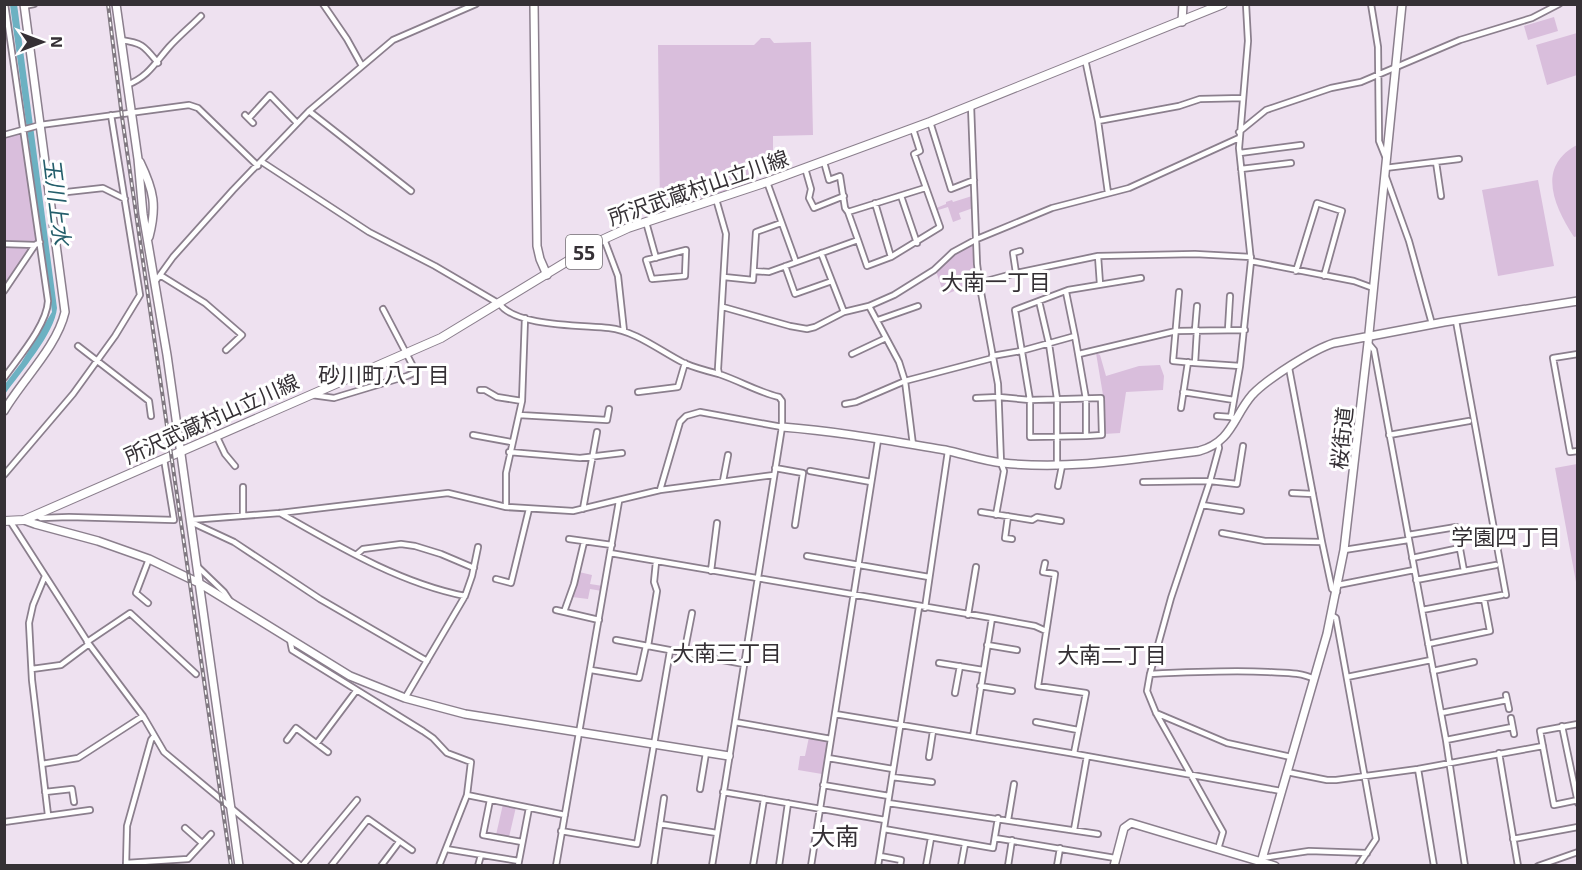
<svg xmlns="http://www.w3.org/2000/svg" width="1582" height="870" viewBox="0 0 1582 870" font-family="'Exo 2','Noto Sans JP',sans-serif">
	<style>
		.green { fill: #d9bedc }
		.water { fill: #6cb1c2 }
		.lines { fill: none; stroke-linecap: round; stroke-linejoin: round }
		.street-casing { stroke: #8b7f8d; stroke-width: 8 }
		.secondary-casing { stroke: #8b7f8d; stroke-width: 10 }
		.primary-casing { stroke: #8b7f8d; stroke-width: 10 }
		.street { stroke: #fff; stroke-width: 4.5 }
		.secondary { stroke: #fff; stroke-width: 7 }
		.primary { stroke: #fff; stroke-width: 8 }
		.rail-casing { stroke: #817982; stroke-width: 4 }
		.rail { stroke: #fff; stroke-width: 1.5; stroke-dasharray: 4.5; stroke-linecap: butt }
		.labels { text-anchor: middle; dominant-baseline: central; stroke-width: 6; stroke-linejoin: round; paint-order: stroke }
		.shield { fill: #fff; stroke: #726e72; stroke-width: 1.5 }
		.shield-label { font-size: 20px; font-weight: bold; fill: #353035 }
		.street-label { font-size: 21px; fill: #353035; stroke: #fff }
		.water-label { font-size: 22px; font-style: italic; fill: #245e6b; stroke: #fff }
		.neighbourhood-label { font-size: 22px; fill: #353035; stroke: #fff }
		.quarter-label { font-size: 24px; fill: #353035; stroke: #fff }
	</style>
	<rect width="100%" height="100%" fill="#eee1f0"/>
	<path class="green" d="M1554 17 1558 31 1528 40 1524 26Z
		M1577 33V75L1547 85 1536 45Z
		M761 38H770L774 43 811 42 813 135 773 136V169H760L749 184 660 210 658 45H754Z
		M24 131 37 241 5 288V135Z
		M1577 145 1578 236 1574 237C1554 206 1536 167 1577 145Z
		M1538 180 1554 266 1498 276 1482 190Z
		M972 196 973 208 959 213 961 219 953 222 948 207 935 211 934 209 946 204V202L952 200 953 202Z
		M972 242 975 283 944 295 936 271 952 255Z
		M1096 353 1100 355 1106 376 1139 366 1160 365 1164 376 1163 390 1126 392 1120 433 1104 434 1103 395Z
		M1577 464 1578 581 1576 582 1555 468Z
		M579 572 592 575 590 584 603 586 602 591 590 589 588 599 572 597Z
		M809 737 828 740 822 774 798 770 800 756H805Z
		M503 804 516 807 509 837 496 835Z"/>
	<path class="water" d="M17 4 57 308C55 333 20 373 5 394V384L21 363 52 312 10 5Z"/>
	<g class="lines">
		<g class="street-casing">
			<path id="street" d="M323 4 347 39 362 66
				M1371 4 1378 47 1379 141 1385 156
				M24 6 34 4
				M121 40C143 43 144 46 158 63
				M1085 59 1098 121 1108 193
				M127 85C148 77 155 63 169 47 179 36 190 27 201 16
				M971 106 977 264 980 287 998 384 1001 463 1004 471 996 515
				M309 111 411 191
				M245 115 253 123
				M249 118 270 95 297 123
				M1098 121 1179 106 1200 99 1243 98
				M930 122 951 189 974 180
				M1239 132 1266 110 1331 88 1361 82 1460 40 1532 18 1559 4
				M4 135 40 125 189 105 198 108 258 166
				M1240 153 1301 145
				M262 162 369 232 435 266 498 303
				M824 162 829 180 840 176 845 208 848 212
				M1436 162 1441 196
				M805 168 811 189 809 198 814 208 844 196
				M1385 168 1459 159
				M1241 169 1291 163
				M1386 177 1409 241 1432 324
				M767 182 796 262
				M49 194 103 188 125 199
				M901 196 917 243
				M875 203 891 257
				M646 222 656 258
				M604 239 618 276 624 331
				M858 240 848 212 925 188
				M4 244 35 245
				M686 250 685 276 652 279 646 260Z
				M821 253 844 312
				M1098 256 1100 284
				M1251 261 1354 281 1373 288
				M785 266 795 294 832 281
				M754 271 769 272 858 240 867 266 891 257 940 227 914 154 920 151 913 129
				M1296 271 1317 203 1342 211 1324 276
				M1016 273 1013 253 1020 251
				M160 275 205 303 242 335 226 350
				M724 277 753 280 756 232 781 223
				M155 282 173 257 233 190 309 111 393 40 476 4
				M979 283 1016 273 1098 256 1195 254 1251 257
				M4 291 35 245 40 242
				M1066 292 1075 336
				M1179 292 1173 361 1195 363 1197 330
				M1039 301 1049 344 1057 399V466
				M499 303C514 327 582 325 609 328 636 331 660 351 684 363 695 368 707 371 719 374
				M869 306 899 362 905 381 913 445
				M723 307 790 326 807 329 815 327 844 312 869 306 894 295 934 270 953 252 977 239 1052 208 1129 188 1239 138
				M878 320 918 306
				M1456 321 1506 595
				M1195 330 1197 306
				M1228 330 1230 296
				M1369 344 1374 350 1446 740 1465 866
				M78 346 149 401 151 416
				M852 354 886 338
				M1079 354 1176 331 1245 330
				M1578 354 1553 358 1570 452 1578 451
				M992 356 1021 351 1075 336 1086 399V436L1030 437V400L1015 310 1068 290 1141 278
				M1195 363 1240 366
				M4 378C18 358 47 325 48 301L5 4
				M480 390H485L497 397 522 401
				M638 392 678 387 685 363
				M1183 392 1234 400
				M312 395 334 398 407 376 416 372 383 309
				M976 398 999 397 1030 400 1101 398 1102 435 1086 436
				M845 404 856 402 905 381 993 358
				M1181 408 1188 362
				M519 415 607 420 609 409
				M1217 416 1231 417
				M1236 420 1231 417 1240 366 1251 261 1239 148 1248 41 1246 4
				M216 435 225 454 235 466
				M473 435 511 442
				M1389 435 1469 421
				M1218 443 1219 448 1210 481 1171 598 1150 674 1147 691 1156 713 1223 832 1218 849
				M509 452 580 458 622 453
				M775 468 803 473 795 525
				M810 471 871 482
				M4 475 73 394 115 336 140 295 111 115
				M723 481 728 455
				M1143 482 1210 481 1237 484 1243 446
				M1058 486 1062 466
				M660 490 680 422 686 416 700 412 782 427
				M1292 493 1313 494
				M1202 505 1241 511
				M506 507V473L522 401 525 318
				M583 509 597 432
				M981 512 1032 520 1037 517 1061 521
				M280 513C338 546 399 583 465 596
				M36 515 41 518 69 517 174 520 164 459
				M243 515V487
				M1008 516 1005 538 1012 539
				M190 520 280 513 448 493 506 507 573 511 660 490 774 475
				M10 521 89 644 143 716 164 752 301 866
				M191 522 234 542 320 599 427 661
				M1222 533 1265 541 1322 542 1289 368
				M1408 535 1456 527 1464 571
				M569 539 612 545
				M1322 542 1332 589 1337 592
				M1344 550 1408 540
				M610 553 992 618 1035 626 1046 631
				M356 555 363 549 401 544 415 546 441 554 474 568
				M807 556 929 577
				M1412 558 1460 548
				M1045 563 1043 572 1055 574 1038 686 1086 693 1074 753
				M197 566 224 592 230 601
				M711 571 717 523
				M45 576 33 605 29 623 32 680 48 815
				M496 579 511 583 529 509
				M1416 580 1496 565
				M1338 585 1414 570
				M148 603 136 593 149 559
				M925 608 948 451
				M556 610 599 620
				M1422 610 1502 595
				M564 612 574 584 584 542
				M968 615 976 567
				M1331 615 1336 618 1376 839 1358 866
				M290 640 292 650 423 731 433 738 447 753 471 762 467 795 439 866
				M616 640 744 664
				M87 642 130 613 196 674
				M1428 644 1490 631 1484 599
				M987 645 1017 650
				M648 646 657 591 654 582 656 562
				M684 654 692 613
				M939 663 983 670
				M32 669 61 665 89 644
				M591 670 639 678 646 646
				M1433 671 1474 662
				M1150 674C1189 672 1228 670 1268 672 1283 673 1301 672 1314 679
				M1347 677 1431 660
				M980 686 1012 691
				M955 693 960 666
				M1506 695 1509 709
				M405 698 465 596 472 576 478 547
				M1156 713 1227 743 1291 757
				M1441 713 1507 700
				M835 714 1070 753 1281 791
				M1511 718 1514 734
				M735 722 831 739
				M1036 722 1078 730
				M1578 724 1540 731 1554 805 1578 800
				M1562 726 1578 803
				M973 737 992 618
				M287 740 296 728 328 752
				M1446 740 1512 727
				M317 743 356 691
				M1499 753 1518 866
				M929 757 933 731
				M828 758 893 769
				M42 764 78 758 143 716
				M1418 769 1434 866
				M1287 772 1327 780H1336L1418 769 1543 746
				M892 777 932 782
				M823 785 889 796
				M700 789 706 753
				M45 792 72 789 74 802
				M723 792 885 820
				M467 795 565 815
				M490 800 483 835 522 842
				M888 803 1098 834
				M1008 820 1014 784
				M4 822 90 810
				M660 824 717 833
				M185 828 202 843
				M884 829 993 848 998 818
				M1074 830 1087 756
				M561 831 637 844 670 651
				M995 838 1115 858
				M1513 839 1578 827
				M446 849 519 861
				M880 856 901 860 900 866
				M1262 858 1309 851 1367 853
				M126 863 188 859 211 834
				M126 866 127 826 151 740 154 736
				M302 866 357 800
				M331 866 368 819 412 850
				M381 866 399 842
				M478 866 481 855
				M518 866 529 808
				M556 866 619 501
				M654 866 664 798
				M712 866 782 427V401L779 397C758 392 740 381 719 374L718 369 726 234 716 199
				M753 866 764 799
				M779 866 788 803
				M811 866 878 440
				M878 866 919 607
				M926 866 931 838
				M961 866 965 844
				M1008 866 1012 840
				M1057 866 1060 848
				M1538 866 1578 852"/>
		</g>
		<g class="secondary-casing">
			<path id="secondary" d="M116 4 138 159 143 214 167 355 239 866
				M534 4 537 246 540 259 547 275
				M1182 22 1183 4
				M140 162C154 191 157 206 149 237
				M4 411C22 380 57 347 65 312L24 4
				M782 427C836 431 891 441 945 450 964 454 983 461 1003 463 1069 470 1134 459 1199 451 1232 442 1233 417 1252 395 1267 379 1314 349 1334 343L1444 322 1578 301
				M24 520 35 524 98 541 149 559 199 583 350 676 405 698 465 714 729 756
				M1114 866 1124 828 1131 823 1275 866
				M1260 866 1327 634 1344 550 1368 343 1402 4"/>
		</g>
		<g class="primary-casing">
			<path id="primary" d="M4 521 24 520 441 338 604 239 628 228 767 182 930 122 1223 4"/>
		</g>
		<use href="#street" class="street"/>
		<use href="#secondary" class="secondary"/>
		<use href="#primary" class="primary"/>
		<g class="rail-casing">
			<path id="rail" d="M108 4 122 117 231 866"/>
		</g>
		<use href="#rail" class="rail"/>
	</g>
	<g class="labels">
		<rect class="shield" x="566" y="235" width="36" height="34" rx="4.5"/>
		<g class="shield-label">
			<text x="584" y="252">55</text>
		</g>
		<g class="street-label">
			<text transform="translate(698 187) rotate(-19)">所沢武蔵村山立川線</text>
			<text transform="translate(211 418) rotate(-24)">所沢武蔵村山立川線</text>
			<text transform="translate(1341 438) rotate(-84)">桜街道</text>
		</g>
		<g class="water-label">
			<text transform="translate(58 201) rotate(83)">玉川上水</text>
		</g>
		<g class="neighbourhood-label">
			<text x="996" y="281">大南一丁目</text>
			<text x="384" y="374">砂川町八丁目</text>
			<text x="1506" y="536">学園四丁目</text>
			<text x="727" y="652">大南三丁目</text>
			<text x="1112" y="654">大南二丁目</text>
		</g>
		<g class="quarter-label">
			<text x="835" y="835">大南</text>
		</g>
	</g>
	<rect width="1582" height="870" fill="none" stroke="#353035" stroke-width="12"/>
	<g transform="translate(42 42) rotate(90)" stroke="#ffffff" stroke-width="4.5" paint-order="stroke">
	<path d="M0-4.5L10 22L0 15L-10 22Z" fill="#353035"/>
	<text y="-9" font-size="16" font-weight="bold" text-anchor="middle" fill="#353035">N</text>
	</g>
</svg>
